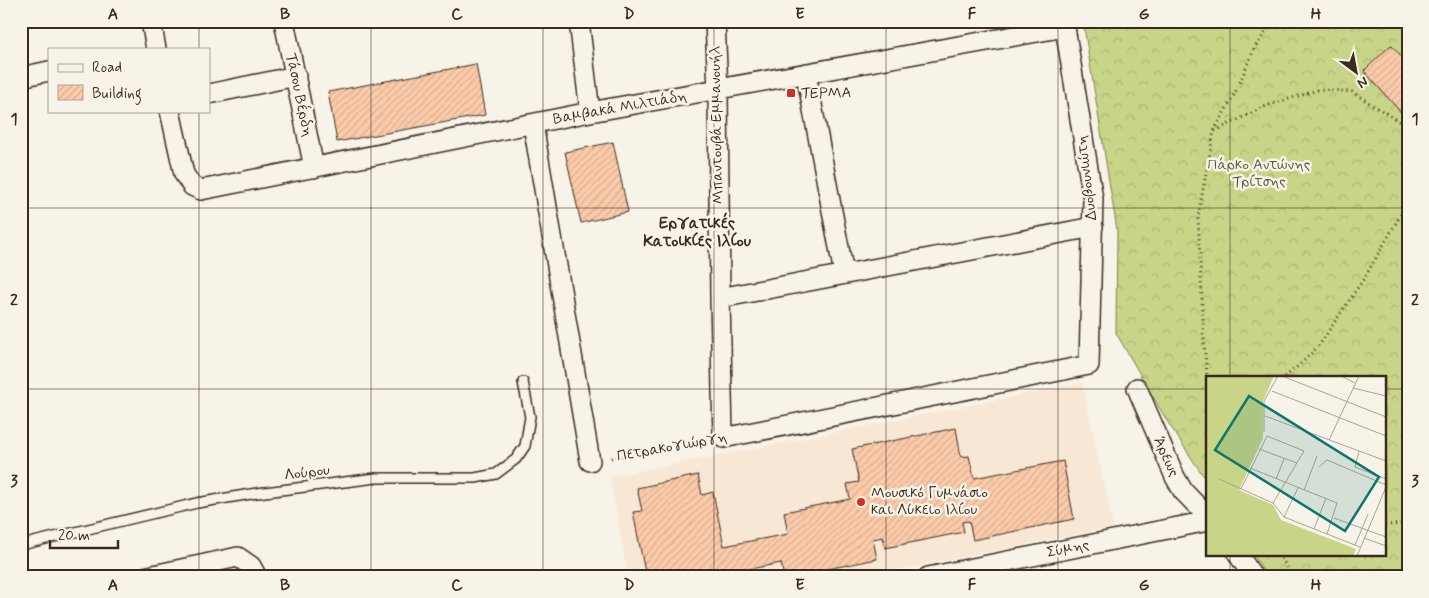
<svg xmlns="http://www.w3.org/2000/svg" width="1429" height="598" viewBox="0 0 1429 598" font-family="Mynerve,sans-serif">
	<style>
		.built { fill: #f8e7d5 }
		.forest { fill: url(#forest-crowns); stroke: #827f52 }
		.building { fill: url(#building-hatch); stroke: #3b2a1e }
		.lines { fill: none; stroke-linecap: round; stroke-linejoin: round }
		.service-casing { stroke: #3b2a1e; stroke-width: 12 }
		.minor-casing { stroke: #3b2a1e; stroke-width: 22 }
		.path { stroke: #3b2a1e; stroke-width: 3; stroke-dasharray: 1 4; stroke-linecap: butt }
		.service { stroke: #f7f3e8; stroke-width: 9 }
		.minor { stroke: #f7f3e8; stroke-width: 19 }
		.grid { fill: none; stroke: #3b2a1e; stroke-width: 1; stroke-opacity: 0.55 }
		.poi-dot { fill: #c8321e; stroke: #f7f3e8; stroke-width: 2 }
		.labels { text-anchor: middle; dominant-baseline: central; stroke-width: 5; stroke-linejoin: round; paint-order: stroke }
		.poi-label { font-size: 15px; fill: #3b2a1e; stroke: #f7f3e8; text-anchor: start }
		.street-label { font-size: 15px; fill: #3b2a1e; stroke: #f7f3e8 }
		.park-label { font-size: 15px; fill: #5e5438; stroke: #f7f3e8 }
		.neighbourhood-label { font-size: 16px; font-weight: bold; fill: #3b2a1e; stroke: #f7f3e8 }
		.inset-road { fill: none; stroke: #aca397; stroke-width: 1 }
		.view { fill: #0f766e; fill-opacity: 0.15; stroke: #0f766e; stroke-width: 2.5 }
		.inset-edge { fill: none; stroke: #3b2a1e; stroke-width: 2.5 }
		.neatline { fill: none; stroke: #3b2a1e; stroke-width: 2 }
		.grid-label { font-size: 16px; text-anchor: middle; font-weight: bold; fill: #3b2a1e }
	</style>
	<defs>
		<pattern id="forest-crowns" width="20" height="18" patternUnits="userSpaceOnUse" patternTransform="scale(1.25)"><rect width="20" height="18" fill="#c8d487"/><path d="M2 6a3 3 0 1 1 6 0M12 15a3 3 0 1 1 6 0" fill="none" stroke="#adb674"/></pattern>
		<pattern id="building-hatch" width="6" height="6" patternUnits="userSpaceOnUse" patternTransform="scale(1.25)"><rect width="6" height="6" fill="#fbcbaa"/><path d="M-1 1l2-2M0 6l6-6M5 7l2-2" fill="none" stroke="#d8ae92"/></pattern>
	</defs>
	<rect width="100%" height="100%" fill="#f7f3e8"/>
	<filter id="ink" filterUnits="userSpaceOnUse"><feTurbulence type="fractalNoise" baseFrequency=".02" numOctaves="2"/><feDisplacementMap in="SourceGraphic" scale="10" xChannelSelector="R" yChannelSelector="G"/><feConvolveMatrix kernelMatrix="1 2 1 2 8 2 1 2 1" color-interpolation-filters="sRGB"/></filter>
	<g filter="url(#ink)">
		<path class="built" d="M1082 383 1113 527 861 577H628L610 477Z"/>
		<path class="forest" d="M1083 21H1408V577H1267L1253 554H1385V377H1208V483L1167 421 1116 333 1117 230Z"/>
		<path class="building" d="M1391 45 1408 63V115L1405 117 1364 71Z
			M476 64 485 115 337 142 328 92Z
			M613 142 628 212 581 223 565 152Z
			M956 428 961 457 969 456 974 478 1063 461 1074 519 973 540 969 521 962 522 964 532 885 548 883 537 873 539 877 559 788 577H784L781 563 730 573V577H646L633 512 642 511 637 488 698 475 702 495 713 492 724 546 788 534 784 512 850 499 847 484 859 482 852 449Z"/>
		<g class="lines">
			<g class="service-casing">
				<path id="service" d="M21 545 197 503 257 493 376 478H475L496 474 516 459 525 446 530 417 523 382"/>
			</g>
			<g class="minor-casing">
				<path id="minor" d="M151 21 156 49
					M284 21 314 168
					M579 21 590 112
					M715 21 718 91 720 298 723 438 1089 365 1093 199 1064 21
					M806 73 844 274
					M21 77 49 71
					M209 94 296 76
					M170 111 184 174 192 186 201 190 590 112 1065 27
					M533 124 590 461
					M720 298 1093 227
					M1137 388 1175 477 1183 491 1208 517
					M1238 554 1253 577
					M144 577 238 557 251 566 257 577
					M928 577 1208 521"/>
			</g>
			<path class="path" d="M1215 131 1266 106 1321 89 1352 92 1408 127
				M1285 377 1306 359 1320 344 1365 277 1408 202
				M1208 384 1204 344 1198 216 1214 131 1237 89 1255 47 1274 21
				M611 458 703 442
				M1385 525 1408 524
				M1279 554 1293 577"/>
			<use href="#service" class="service"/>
			<use href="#minor" class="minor"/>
		</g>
	</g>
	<path class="grid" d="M199 21V49M371 21V577M543 21V577M714 21V577M886 21V577M1058 21V577M1230 21V377M199 111V577M21 208H1408M21 389H1208M1385 389H1408M1230 554V577"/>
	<g class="poi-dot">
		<rect x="786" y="88" width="10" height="10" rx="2.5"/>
		<circle cx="861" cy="502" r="5"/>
	</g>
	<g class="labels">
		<g class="poi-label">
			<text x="801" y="93">ΤΕΡΜΑ</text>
			<text x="871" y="493">Μουσικό Γυμνάσιο<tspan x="871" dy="17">και Λύκειο Ιλίου</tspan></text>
		</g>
		<g class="street-label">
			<text transform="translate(299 95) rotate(78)">Τάσου Βέρδη</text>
			<text transform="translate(620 108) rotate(-10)">Βαμβακά Μιλτιάδη</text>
			<text transform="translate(717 125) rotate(-91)">Μπαντουβά Εμμανουήλ</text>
			<text transform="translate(1087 178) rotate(-97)">Δυοβουνιώτη</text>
			<text transform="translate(672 447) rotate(-10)">Πετρακογιώργη</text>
			<text transform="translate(1166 457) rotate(66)">Άρεως</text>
			<text transform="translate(307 473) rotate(-7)">Λούρου</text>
			<text transform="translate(1068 549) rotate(-11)">Σύμης</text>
		</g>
		<g class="park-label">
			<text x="1259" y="165">Πάρκο Αντώνης<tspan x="1259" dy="17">Τρίτσης</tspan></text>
		</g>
		<g class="neighbourhood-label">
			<text x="697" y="223">Εργατικές<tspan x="697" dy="18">Κατοικίες Ιλίου</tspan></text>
		</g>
	</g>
	<g transform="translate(1206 376)">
		<rect width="180" height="180" fill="#f7f3e8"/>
		<path d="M0 0H68L57 25V62L33 114 67 129 75 144 150 173 147 180H0Z" fill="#c8d487"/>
		<path class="inset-road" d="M76 0 180 41M135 0 149 7M147 12 180 20M66 15 180 60M59 40 180 85M58 56V25L72 0M123 64 153 0M53 73 91 87M153 75 149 91 180 103M113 91 121 84 180 109M44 92 131 127 121 158M13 103 67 127 78 141 154 171M70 103 78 83M35 113 61 60 98 75 67 127M98 114 111 80M78 141 92 112M128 142 180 161M108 153 120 122M158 162 180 170M149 169 162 138M151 180 180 111"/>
		<path class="view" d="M43 20 173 101 139 155 9 74Z"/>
		<rect width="180" height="180" class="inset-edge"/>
	</g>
	<rect width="1429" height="598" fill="none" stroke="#f7f3e8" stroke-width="55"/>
	<rect x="48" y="48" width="162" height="65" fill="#f7f3e8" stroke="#aca397"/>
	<rect x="58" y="64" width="25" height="8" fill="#f7f3e8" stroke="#aca397"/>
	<text x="92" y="72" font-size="15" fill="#3b2a1e">Road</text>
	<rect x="58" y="85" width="25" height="15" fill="url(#building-hatch)" stroke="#aca397"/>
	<text x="92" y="98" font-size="15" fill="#3b2a1e">Building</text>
	<g transform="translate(1356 72) rotate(148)" stroke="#f7f3e8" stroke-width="4" paint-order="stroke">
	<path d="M0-4L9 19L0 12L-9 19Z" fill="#3b2a1e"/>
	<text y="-8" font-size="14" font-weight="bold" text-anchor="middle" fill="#3b2a1e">N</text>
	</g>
	<path d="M50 540v8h68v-8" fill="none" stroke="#3b2a1e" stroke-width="2.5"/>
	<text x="58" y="540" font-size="15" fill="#3b2a1e" stroke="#f7f3e8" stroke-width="4" paint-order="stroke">20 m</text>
	<rect x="28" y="28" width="1374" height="542" class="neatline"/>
	<g class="grid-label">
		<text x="113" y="19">A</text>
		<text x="285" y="19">B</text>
		<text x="457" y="19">C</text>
		<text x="629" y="19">D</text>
		<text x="800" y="19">E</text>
		<text x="972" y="19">F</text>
		<text x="1144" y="19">G</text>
		<text x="1316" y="19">H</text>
		<text x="14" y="124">1</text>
		<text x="1415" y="124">1</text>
		<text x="14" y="305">2</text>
		<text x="1415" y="305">2</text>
		<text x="14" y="486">3</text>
		<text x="1415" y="486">3</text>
		<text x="113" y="590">A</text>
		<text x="285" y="590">B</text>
		<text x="457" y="590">C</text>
		<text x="629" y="590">D</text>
		<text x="800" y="590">E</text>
		<text x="972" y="590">F</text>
		<text x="1144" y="590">G</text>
		<text x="1316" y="590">H</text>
	</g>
</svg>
